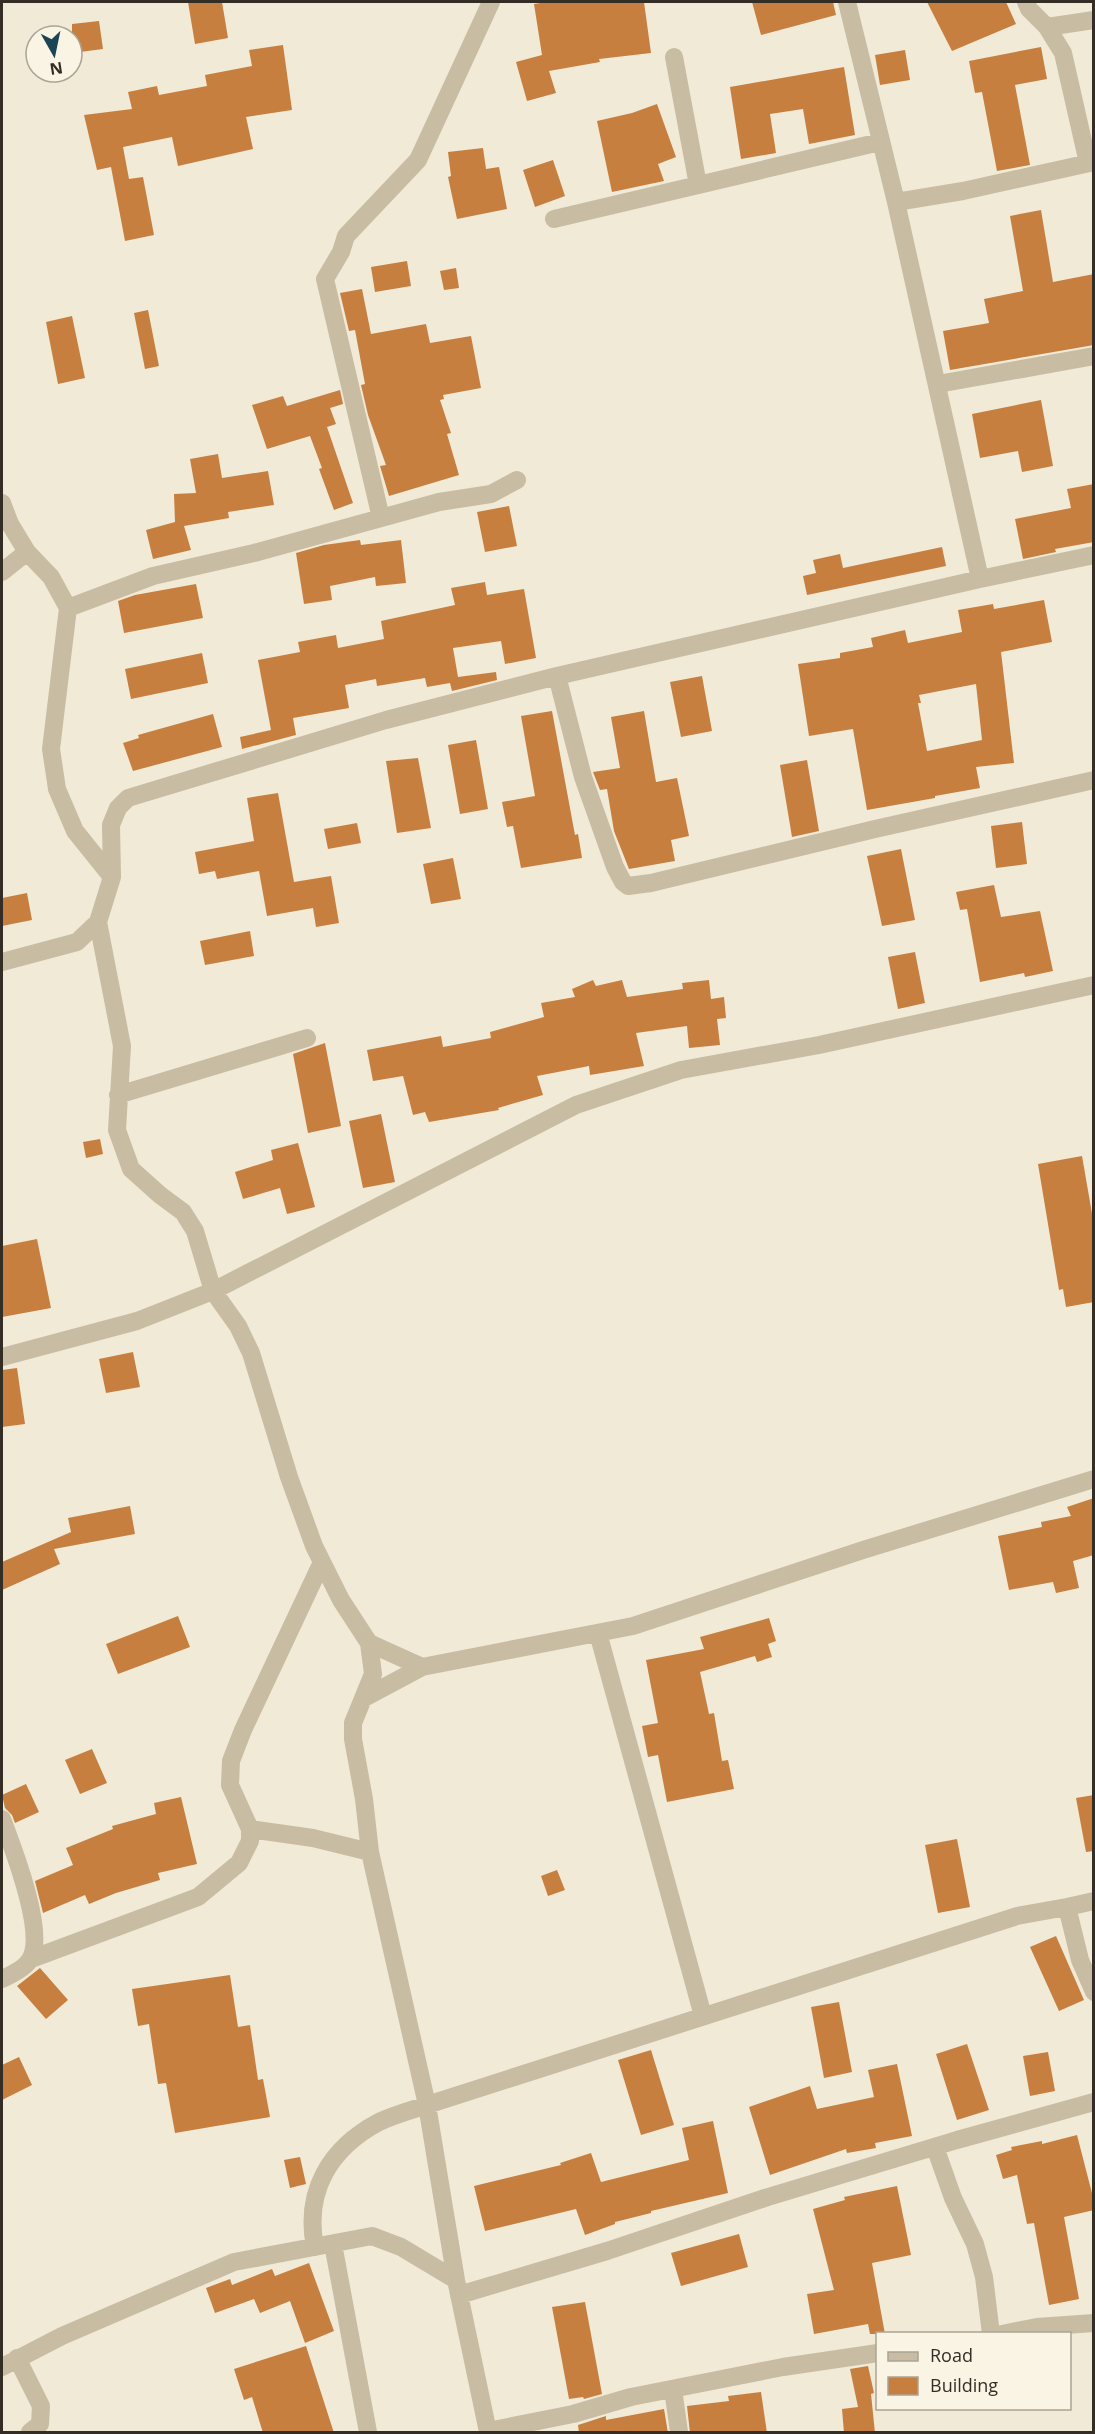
<svg xmlns="http://www.w3.org/2000/svg" width="1095" height="2434" viewBox="0 0 1095 2434" font-family="'Open Sans',sans-serif">
	<style>
		.building { fill: #c67f3f; fill-rule: evenodd }
		.lines { fill: none; stroke-linecap: round; stroke-linejoin: round }
		.minor { stroke: #c8bda3; stroke-width: 18 }
	</style>
	<rect width="100%" height="100%" fill="#f1ead7"/>
	<path class="building" d="M188 2H222L228 38 195 44Z
		M547 2H644L651 53 599 59 600 62 549 71 556 93 527 101 516 62 542 55 534 4Z
		M752 2H833L836 15 761 35Z
		M927 2H1006L1016 24 952 51Z
		M99 21 103 49 72 53V24Z
		M283 45 292 110 246 117 253 149 178 166 172 137 123 147 129 179 143 177 154 235 125 241 111 167 97 170 84 115 132 109 128 92 157 86 159 95 207 86 205 75 252 66 249 50Z
		M1041 47 1047 79 1015 85 1030 165 997 171 982 92 975 93 969 61Z
		M905 50 910 80 880 85 875 55Z
		M844 67 855 135 809 144 803 109 770 114 776 153 741 159 730 87Z
		M657 104 676 157 658 164 664 181 612 192 597 121 632 113Z
		M483 148 486 169 499 167 507 209 457 219 448 177 451 176 448 152Z
		M553 160 565 196 535 207 523 170Z
		M1041 210 1053 282 1094 274V345L950 370 943 331 989 323 984 299 1023 291 1010 216Z
		M407 261 411 286 375 292 371 267Z
		M456 268 459 288 444 290 440 271Z
		M362 289 371 334 426 324 430 343 471 336 481 388 443 395 444 399 440 400 451 433 447 434 459 475 389 496 380 466 386 465 368 415 361 385 365 384 355 330 349 331 340 293Z
		M148 310 159 366 145 369 134 313Z
		M72 316 85 378 58 384 46 322Z
		M340 390 343 404 330 408 336 424 327 427 353 503 334 510 319 469 322 468 310 436 267 449 252 405 283 396 287 406Z
		M1041 400 1053 466 1022 472 1018 451 980 458 972 414Z
		M218 454 222 478 268 471 274 505 228 512 229 518 184 526 191 550 153 559 146 530 175 522 174 494 196 493 190 459Z
		M1094 484V542L1055 549 1056 552 1023 559 1015 519 1071 508 1067 489Z
		M509 506 517 546 485 552 477 512Z
		M360 540 361 545 401 540 406 583 376 586 375 577 330 586 332 600 304 604 296 553 324 545Z
		M942 547 946 566 807 595 803 576 816 573 813 560 840 554 843 568Z
		M485 582 487 595 524 589 536 658 505 664 501 641 453 648 458 677 496 672 497 680 452 691 450 683 427 687 425 678 377 686 376 679 345 685 349 708 293 718 296 735 242 749 240 737 271 730 258 660 300 652 298 642 336 635 338 648 384 639 381 621 455 605 451 588Z
		M196 584 203 618 124 633 118 601 135 595Z
		M1044 600 1052 642 1001 652 1014 763 976 767 980 788 935 796V798L867 810 853 729 809 736 798 664 840 658V653L873 647 871 638 905 630 908 643 962 632 958 610 993 604 994 609ZM976 684 982 740 927 751 918 703H921L919 695Z
		M202 653 208 683 131 699 125 669Z
		M702 676 712 731 681 737 670 682Z
		M552 711 575 835 578 834 582 858 521 868 513 826 507 827 502 802 535 796 521 716Z
		M644 711 656 782 677 778 689 836 671 840 675 861 629 869 614 831 607 789 600 790 593 772 620 768 611 717Z
		M213 714 222 747 133 771 123 743 139 738 138 735Z
		M476 740 488 809 460 814 448 745Z
		M418 758 431 828 397 833 386 761Z
		M807 760 819 831 792 837 780 765Z
		M278 793 294 882 331 876 339 923 316 927 313 908 267 916 259 871 217 879 215 871 199 874 195 852 254 841 247 798Z
		M1022 822 1027 864 996 868 991 826Z
		M357 823 361 843 328 849 324 829Z
		M901 849 915 920 882 926 867 856Z
		M453 858 461 899 431 904 423 864Z
		M994 885 1001 917 1040 911 1053 971 1025 977 1024 973 980 982 967 909 960 910 956 892Z
		M27 893 32 920 2 926V898Z
		M250 931 254 956 205 965 200 941Z
		M915 952 925 1003 898 1009 888 957Z
		M593 980 596 986 622 980 627 997 683 989 682 983 709 980 711 999 724 997 726 1018 717 1019 720 1045 689 1048 687 1026 636 1033 644 1066 590 1075 589 1066 537 1076 543 1095 498 1108 499 1110 429 1122 425 1112 413 1115 403 1076 373 1081 367 1050 441 1036 443 1047 491 1038 490 1032 544 1017 541 1003 575 997 572 989Z
		M325 1043 341 1126 308 1133 293 1054Z
		M381 1114 395 1182 363 1188 349 1121Z
		M100 1139 103 1154 86 1158 83 1142Z
		M298 1143 315 1207 287 1214 280 1188 243 1199 235 1172 273 1160 271 1150Z
		M1082 1156 1094 1225V1302L1066 1307 1063 1289 1059 1290 1038 1164Z
		M37 1239 51 1308 2 1317V1246Z
		M133 1352 140 1387 106 1393 99 1359Z
		M17 1368 25 1424 2 1427V1370Z
		M1094 1498V1555L1073 1561 1079 1588 1056 1593 1053 1582 1009 1590 998 1536 1042 1527 1041 1522 1071 1516 1067 1507Z
		M130 1506 135 1534 54 1549 60 1564 2 1590V1562L71 1532 68 1518Z
		M178 1616 190 1647 118 1674 106 1644Z
		M769 1618 776 1641 768 1644 772 1657 757 1662 755 1656 700 1672 709 1714 714 1713 722 1761 728 1760 734 1789 667 1802 658 1755 648 1757 642 1726 658 1723 646 1660 704 1649 700 1637Z
		M92 1749 107 1783 80 1794 65 1760Z
		M26 1784 39 1812 15 1823 12 1815 5 1808 2 1795Z
		M1094 1795V1851L1086 1852 1076 1798Z
		M181 1797 197 1864 158 1873 160 1880 116 1893 89 1904 85 1895 43 1913 35 1881 73 1865 66 1848 113 1829 112 1826 156 1814 154 1803Z
		M957 1839 970 1907 938 1913 925 1845Z
		M557 1870 565 1890 548 1896 541 1876Z
		M1056 1936 1084 2000 1059 2011 1030 1947Z
		M40 1968 68 2000 46 2019 17 1986Z
		M230 1975 238 2027 250 2025 258 2080 263 2079 270 2117 175 2133 166 2083 158 2084 149 2024 138 2026 132 1989Z
		M839 2002 852 2072 824 2078 811 2007Z
		M967 2044 989 2110 957 2120 936 2054Z
		M651 2050 674 2125 641 2135 618 2060Z
		M1048 2052 1055 2091 1030 2096 1023 2056Z
		M19 2057 32 2085 2 2100V2065Z
		M897 2064 912 2136 875 2143 876 2148 847 2153 846 2149 770 2175 749 2107 810 2086 817 2109 874 2097 868 2070Z
		M713 2121 728 2193 651 2211V2213L615 2222V2224L585 2235 576 2209 485 2231 474 2186 561 2165 560 2163 591 2153 601 2182 689 2160 682 2128Z
		M1077 2135 1094 2201V2210L1064 2217 1079 2299 1049 2305 1034 2223 1027 2224 1017 2175 1003 2179 996 2155 1012 2150 1011 2147 1042 2141V2144Z
		M300 2157 306 2184 290 2188 284 2160Z
		M897 2186 911 2255 872 2263 885 2334H870L868 2324 814 2334 807 2294 834 2290 813 2209 845 2200 844 2197Z
		M739 2234 748 2267 681 2286 671 2253Z
		M309 2263 334 2331 305 2343 290 2301 260 2313 254 2299 215 2313 206 2288 230 2279 232 2285 272 2269 275 2276Z
		M585 2302 602 2394 584 2399 583 2397 569 2399 552 2307Z
		M306 2346 334 2433H263L252 2397 244 2400 234 2369Z
		M868 2366 874 2393 871 2394 875 2433H844L842 2409 858 2407 850 2369Z
		M761 2392 767 2433H690L687 2406 729 2401 728 2396Z
		M664 2409 668 2433H579L578 2425 606 2416V2420Z"/>
	<g class="lines">
		<path class="minor" d="M847 2 896 202 980 579
			M1026 2 1029 9 1047 27 1063 53 1088 163
			M1047 27 1094 20
			M674 57 698 185
			M896 202 963 191 1094 162
			M554 219 880 142
			M938 384 1094 356
			M2 503 10 524 27 552 51 577 68 608 51 749 57 789 75 831 112 877
			M381 518 325 279 341 252 346 236 418 160 491 2
			M1094 555 980 579 557 676 386 720 128 798 118 808 111 825 112 877 98 922 122 1046 117 1130 131 1169 160 1195 183 1212 195 1231 213 1291 576 1105 681 1070 819 1045 1094 985
			M2 572 27 552
			M68 608 153 576 254 553 439 502 491 494 517 480
			M557 676 583 777 615 867 623 882 628 886 651 883 875 829 1094 780
			M2 962 77 942 98 922
			M118 1095 307 1038
			M2 1357 137 1321 213 1291 238 1326 251 1353 289 1477 314 1546 341 1600 369 1643 373 1674 353 1723V1739L364 1799 370 1852 427 2105 456 2280 488 2432
			M598 1633 703 2016
			M369 1643 422 1667
			M364 1698 422 1667 633 1626 863 1550 1094 1479
			M2 1819C13 1848 45 1930 31 1958 26 1968 11 1975 2 1979
			M250 1829 313 1838 370 1852
			M1094 1901 1067 1907 1080 1960 1094 1992
			M31 1959 198 1897 239 1863 250 1841V1829L230 1785 231 1761 243 1730 322 1562
			M935 2147 953 2198 975 2244 984 2277 991 2334
			M333 2244 368 2432
			M315 2247C304 2191 330 2148 379 2122 394 2115 412 2110 427 2105L1017 1916 1067 1907
			M459 2295 607 2251 768 2197 957 2140 1094 2102
			M1002 2334 1037 2327 1094 2323
			M17 2358 41 2406 40 2424 30 2432
			M2 2367 62 2336 234 2262 372 2236 401 2247 456 2280
			M673 2389 679 2432
			M488 2431 573 2414 631 2397 783 2367 878 2353"/>
	</g>
	<rect width="1095" height="2434" fill="none" stroke="#332d25" stroke-width="6"/>
	<rect x="876" y="2332" width="195" height="78" fill="#f9f4e3" stroke="#aaa497" stroke-width="1.5"/>
	<rect x="888" y="2352" width="30" height="9" fill="#c8bda3" stroke="#aaa497" stroke-width="1.5"/>
	<text x="930" y="2362" font-size="18" fill="#332d25">Road</text>
	<rect x="888" y="2377" width="30" height="18" fill="#c67f3f" stroke="#aaa497" stroke-width="1.5"/>
	<text x="930" y="2392" font-size="18" fill="#332d25">Building</text>
	<g transform="translate(54 54) rotate(171)"><circle r="28" fill="#f9f4e3" stroke="#aaa497" stroke-width="1.5"/>
	<path d="M0-4.5L10 22L0 15L-10 22Z" fill="#1b4454"/>
	<text y="-9" font-size="16" font-weight="bold" text-anchor="middle" fill="#332d25">N</text>
	</g>
</svg>
